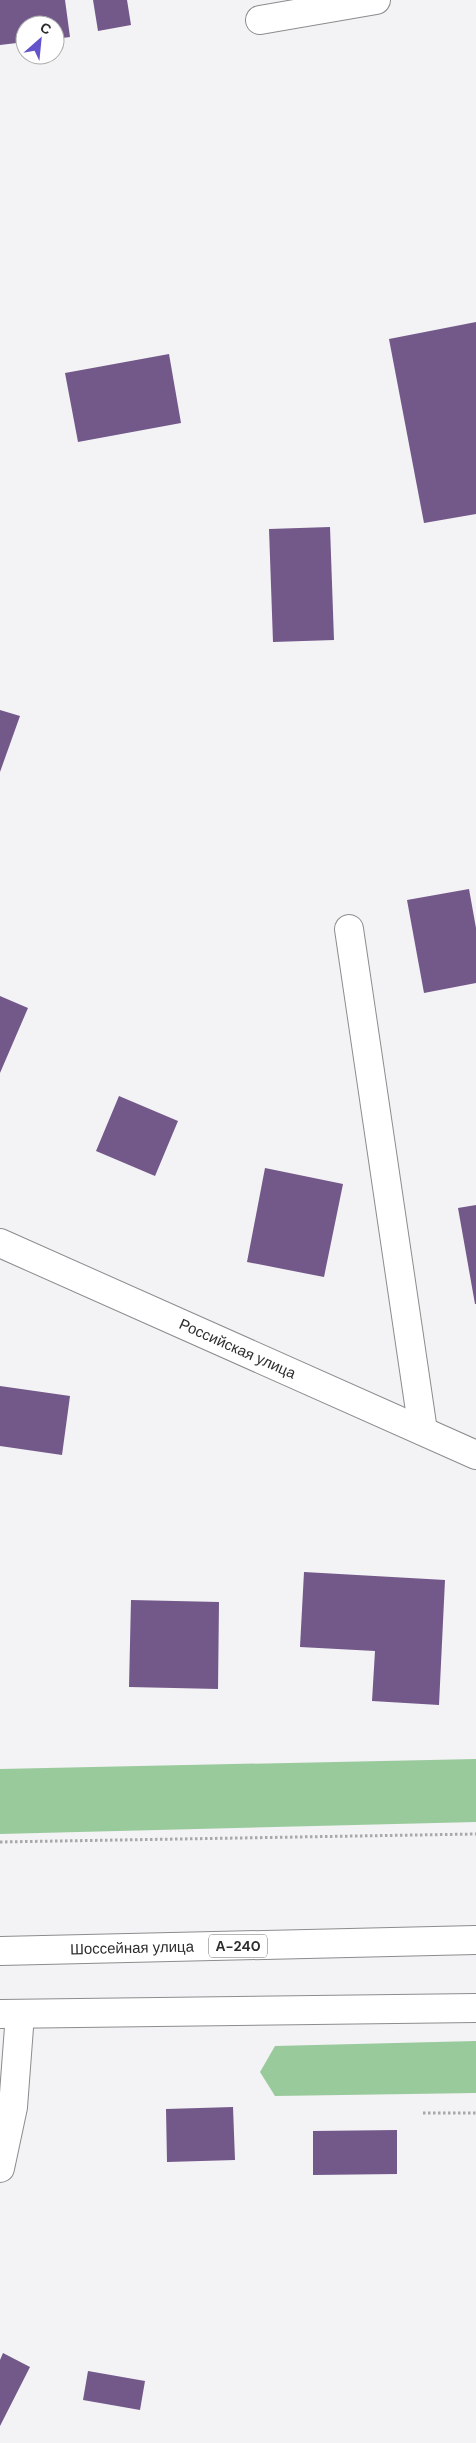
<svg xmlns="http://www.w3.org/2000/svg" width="476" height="2443" viewBox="0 0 476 2443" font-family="'DM Sans',sans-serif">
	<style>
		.forest { fill: #99ca9c }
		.building { fill: #73588a }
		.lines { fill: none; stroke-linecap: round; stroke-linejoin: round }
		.minor-casing { stroke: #8d8b8e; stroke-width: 30 }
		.major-casing { stroke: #8d8b8e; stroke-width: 30 }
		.path { stroke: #a8a7a9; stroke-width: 3; stroke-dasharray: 2.5 2.5; stroke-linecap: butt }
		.minor { stroke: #fff; stroke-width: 28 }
		.major { stroke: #fff; stroke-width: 28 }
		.labels { text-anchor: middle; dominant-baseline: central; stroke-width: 5; stroke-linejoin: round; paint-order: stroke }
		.shield { fill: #fff; stroke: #6d6c6d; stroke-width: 1 }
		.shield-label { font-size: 14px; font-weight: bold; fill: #2e2d2e }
		.street-label { font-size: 15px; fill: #2e2d2e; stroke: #fff }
	</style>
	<rect width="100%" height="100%" fill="#f3f2f5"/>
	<path class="forest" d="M476 1759V1822L0 1834V1769Z
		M476 2041V2093L275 2096 260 2072 275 2046Z"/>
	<path class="building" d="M0 0H65L70 37 55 39V25H25V42L0 45Z
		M93 0H127L131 25 98 31Z
		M476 322V514L424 523 389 339Z
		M169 354 181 423 78 442 65 373Z
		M330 527 334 640 273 642 269 529Z
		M0 710 20 716 0 772Z
		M469 889 476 928V983L424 993 407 900Z
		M0 996 28 1008 0 1073Z
		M119 1096 178 1121 155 1176 96 1151Z
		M265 1168 343 1184 324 1277 247 1262Z
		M476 1205V1304H475L458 1208Z
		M0 1386 70 1396 62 1455 0 1446Z
		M304 1572 445 1580 439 1705 372 1701 375 1651 300 1647Z
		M131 1600 219 1602 218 1689 129 1687Z
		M233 2107 235 2160 167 2162 166 2109Z
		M397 2130V2174L313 2175V2131Z
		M3 2353 30 2367 0 2426V2360Z
		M88 2371 145 2381 140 2410 83 2400Z"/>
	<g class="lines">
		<g class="minor-casing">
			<g id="minor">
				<path d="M260 20 376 0"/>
				<path d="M349 929 423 1431"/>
				<path id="s1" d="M0 1243 476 1455"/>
				<path d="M0 2168 13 2107 20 2014"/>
			</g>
		</g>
		<g class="major-casing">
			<g id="major">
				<path id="s2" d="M0 1951 476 1940"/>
				<path d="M0 2014 476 2008"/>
			</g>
		</g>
		<path class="path" d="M0 1842 476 1834
			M423 2113H476"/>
		<use href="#minor" class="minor"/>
		<use href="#major" class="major"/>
	</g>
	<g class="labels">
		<rect class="shield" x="209" y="1934.5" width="58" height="23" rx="4"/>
		<g class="shield-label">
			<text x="238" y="1946">А-240</text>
		</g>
		<g class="street-label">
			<text stroke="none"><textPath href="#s1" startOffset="260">Российская улица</textPath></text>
			<text stroke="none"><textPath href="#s2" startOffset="132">Шоссейная улица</textPath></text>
		</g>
	</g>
	<g transform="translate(40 40) rotate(27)"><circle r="24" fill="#ffffff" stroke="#ababab"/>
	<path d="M0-4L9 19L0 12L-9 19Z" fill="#6354cc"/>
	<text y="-8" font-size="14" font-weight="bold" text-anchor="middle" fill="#2e2d2e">С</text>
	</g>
</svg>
